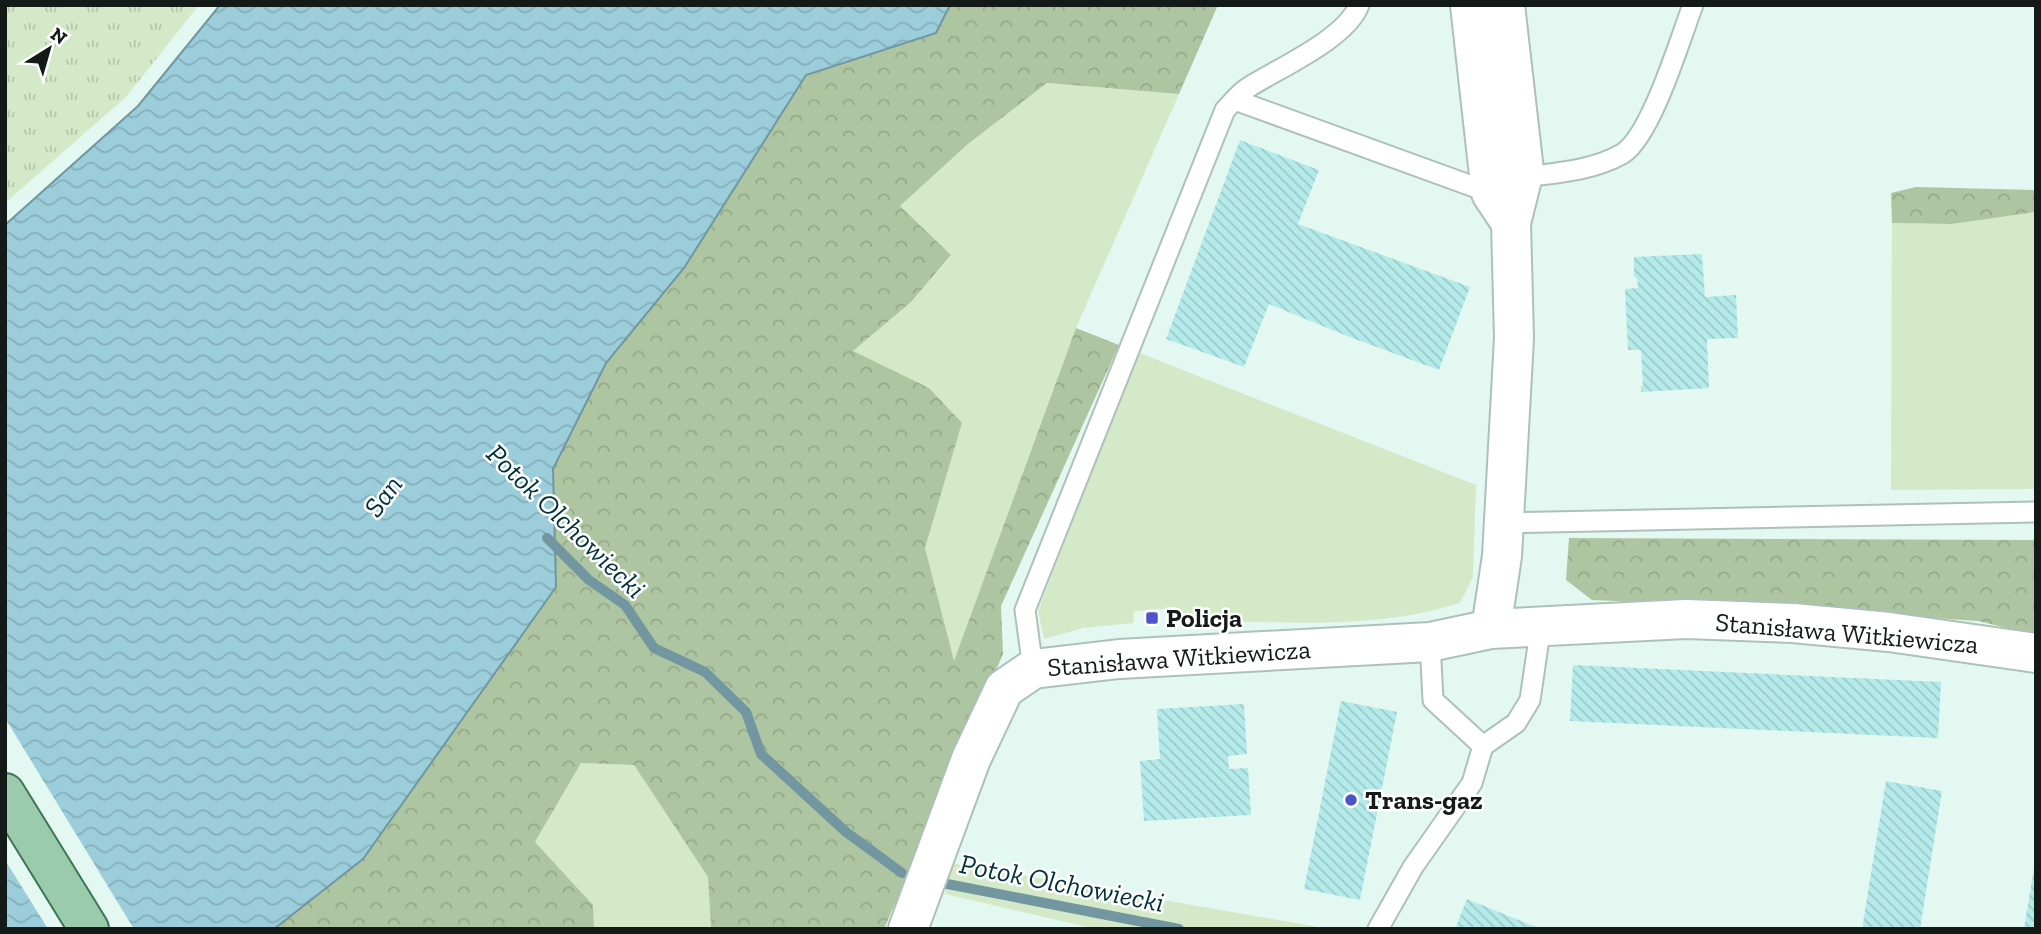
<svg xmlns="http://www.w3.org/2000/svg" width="2041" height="934" viewBox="0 0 2041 934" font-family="'Zilla Slab',serif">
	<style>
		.grass { fill: #d3e9c7 }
		.forest { fill: url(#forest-crowns) }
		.park { fill: url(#park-tufts) }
		.water { fill: url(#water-waves); stroke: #7297a0; stroke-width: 2 }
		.pier { fill: #e3f8f1 }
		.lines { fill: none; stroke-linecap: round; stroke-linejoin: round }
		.stream { stroke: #7297a0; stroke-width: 10 }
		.building { fill: url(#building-back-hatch) }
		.lane-casing { stroke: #adc1ba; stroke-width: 23 }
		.street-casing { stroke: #adc1ba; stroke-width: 42 }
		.primary-casing { stroke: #3e7654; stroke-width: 42 }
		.lane { stroke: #fff; stroke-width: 19 }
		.street { stroke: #fff; stroke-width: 38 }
		.primary { stroke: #99cbac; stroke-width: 38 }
		.poi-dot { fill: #4f53c9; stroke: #fff; stroke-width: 2.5 }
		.labels { text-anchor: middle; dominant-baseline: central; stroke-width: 5; stroke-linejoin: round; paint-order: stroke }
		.poi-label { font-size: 26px; font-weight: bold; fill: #131a18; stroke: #fff; text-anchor: start }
		.street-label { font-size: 26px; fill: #131a18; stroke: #fff }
		.water-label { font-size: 28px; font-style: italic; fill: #00313b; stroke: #fff }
	</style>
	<defs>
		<pattern id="forest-crowns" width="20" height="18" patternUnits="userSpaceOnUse" patternTransform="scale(1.75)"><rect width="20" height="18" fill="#aec5a1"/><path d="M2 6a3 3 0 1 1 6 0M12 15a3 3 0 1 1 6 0" fill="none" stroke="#95a98a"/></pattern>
		<pattern id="park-tufts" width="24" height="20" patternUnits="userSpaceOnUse" patternTransform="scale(1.75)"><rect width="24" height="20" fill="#d3e9c7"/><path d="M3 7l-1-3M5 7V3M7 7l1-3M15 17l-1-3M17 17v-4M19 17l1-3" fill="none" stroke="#b4c7aa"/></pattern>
		<pattern id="water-waves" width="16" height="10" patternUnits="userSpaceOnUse" patternTransform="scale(1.75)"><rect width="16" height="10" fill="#9bcddb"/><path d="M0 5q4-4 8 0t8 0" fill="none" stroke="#85afbb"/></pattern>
		<pattern id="building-back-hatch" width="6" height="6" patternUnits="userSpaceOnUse" patternTransform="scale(1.75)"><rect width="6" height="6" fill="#b4ebea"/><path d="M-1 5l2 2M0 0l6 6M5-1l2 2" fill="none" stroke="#9ac9c8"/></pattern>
	</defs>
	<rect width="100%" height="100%" fill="#e3f8f1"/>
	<path class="grass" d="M1047 83 1179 94 1076 328 954 663 925 548 962 423 853 351 911 302 951 256 900 206 968 144Z
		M2036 212V489L1891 490 1892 223 1952 224Z
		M1137 352 1476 485 1473 577 1460 603C1369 632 1272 621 1178 619L1176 608 1134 611 1133 623 1083 628 1044 639 1038 611Z
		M581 763 634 765 708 877 711 929H594L593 905 535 842Z
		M951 863 1330 929H1096L945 894Z"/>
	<path class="forest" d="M950 5H1218L1179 94 1047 83 968 144 900 206 951 255 911 302 853 351 929 388 962 423 925 548 954 661 1076 328 1119 345 1001 606 1003 654 884 929H711L708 877 634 765 581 763 535 842 593 905 594 929H274L363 859 556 587 553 469 606 363 684 268 806 75 936 33Z
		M1916 187 2036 190V212L1952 224 1892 223 1891 193Z
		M1569 538 2036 540V635L1978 621 1787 608 1592 600 1566 580Z"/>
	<path class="park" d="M5 5H199L126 97 5 203Z"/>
	<path class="water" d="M220 5H950L936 33 806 75 684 268 606 363 553 469 556 587 363 859 274 929H5V225L138 106Z"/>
	<path class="pier" d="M5 718 134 929H48L5 860Z"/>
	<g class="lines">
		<path class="stream" d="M547 538 589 580 625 605 654 648 705 672 746 712 761 754 846 832 902 873
			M937 882 1179 929"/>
	</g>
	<path class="building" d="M1240 140 1319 170 1298 224 1470 287 1439 370 1352 338 1269 304 1244 367 1166 339Z
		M1702 254 1705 297 1736 295 1738 338 1707 339 1709 388 1641 392V386H1643L1641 350H1628L1625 289 1638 288 1637 277H1634V257Z
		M1573 665 1941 682 1938 738 1570 721Z
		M1341 701 1397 712 1360 900 1304 889Z
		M1244 704 1247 754 1228 756 1229 769 1248 768 1251 815 1144 821 1140 761 1160 759 1157 709Z
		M1886 781 1942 791 1920 929H1862Z
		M2034 868 2036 929H2024Z
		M1467 899 1541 929H1455Z"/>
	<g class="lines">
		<g class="lane-casing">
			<path id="lane" d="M1235 100 1491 193
				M1523 177C1555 173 1592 171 1622 154 1651 137 1680 39 1693 5
				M1504 523 2036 512
				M1033 669 1025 610 1225 110C1233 102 1240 92 1249 87 1279 68 1346 39 1359 5
				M1483 746 1516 723 1530 700 1541 625
				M1378 929 1413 867 1472 783 1483 746 1433 700 1430 642"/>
		</g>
		<g class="street-casing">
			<path id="street" d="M1470 5 1491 193 1511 223
				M1491 629 1502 556 1514 338 1511 223 1524 171 1505 5
				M908 929 971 759 1004 689 1033 669 1119 659 1430 642 1491 629 1686 619 1793 623 1889 632 2036 653"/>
		</g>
		<g class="primary-casing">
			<path id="primary" d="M5 793 89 929"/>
		</g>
		<use href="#lane" class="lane"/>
		<use href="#street" class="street"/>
		<use href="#primary" class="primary"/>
	</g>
	<g class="poi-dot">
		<rect x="1145" y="611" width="14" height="14" rx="3.5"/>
		<circle cx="1351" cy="800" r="7"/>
	</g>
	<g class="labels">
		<g class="poi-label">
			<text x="1166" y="618">Policja</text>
			<text x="1365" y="800">Trans-gaz</text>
		</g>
		<g class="street-label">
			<text transform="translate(1847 633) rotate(5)">Stanisława Witkiewicza</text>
			<text transform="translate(1179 658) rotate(-4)">Stanisława Witkiewicza</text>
		</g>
		<g class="water-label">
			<text transform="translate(383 496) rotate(-53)">San</text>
			<text transform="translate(566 521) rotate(44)">Potok Olchowiecki</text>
			<text transform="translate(1062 883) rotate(11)">Potok Olchowiecki</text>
		</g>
	</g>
	<rect width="2041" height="934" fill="none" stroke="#131a18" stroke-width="14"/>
	<g transform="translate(49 49) rotate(37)" stroke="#ffffff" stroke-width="5" paint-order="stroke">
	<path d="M0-5L12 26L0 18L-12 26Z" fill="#131a18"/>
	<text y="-10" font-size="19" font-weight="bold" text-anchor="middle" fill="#131a18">N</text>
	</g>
</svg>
